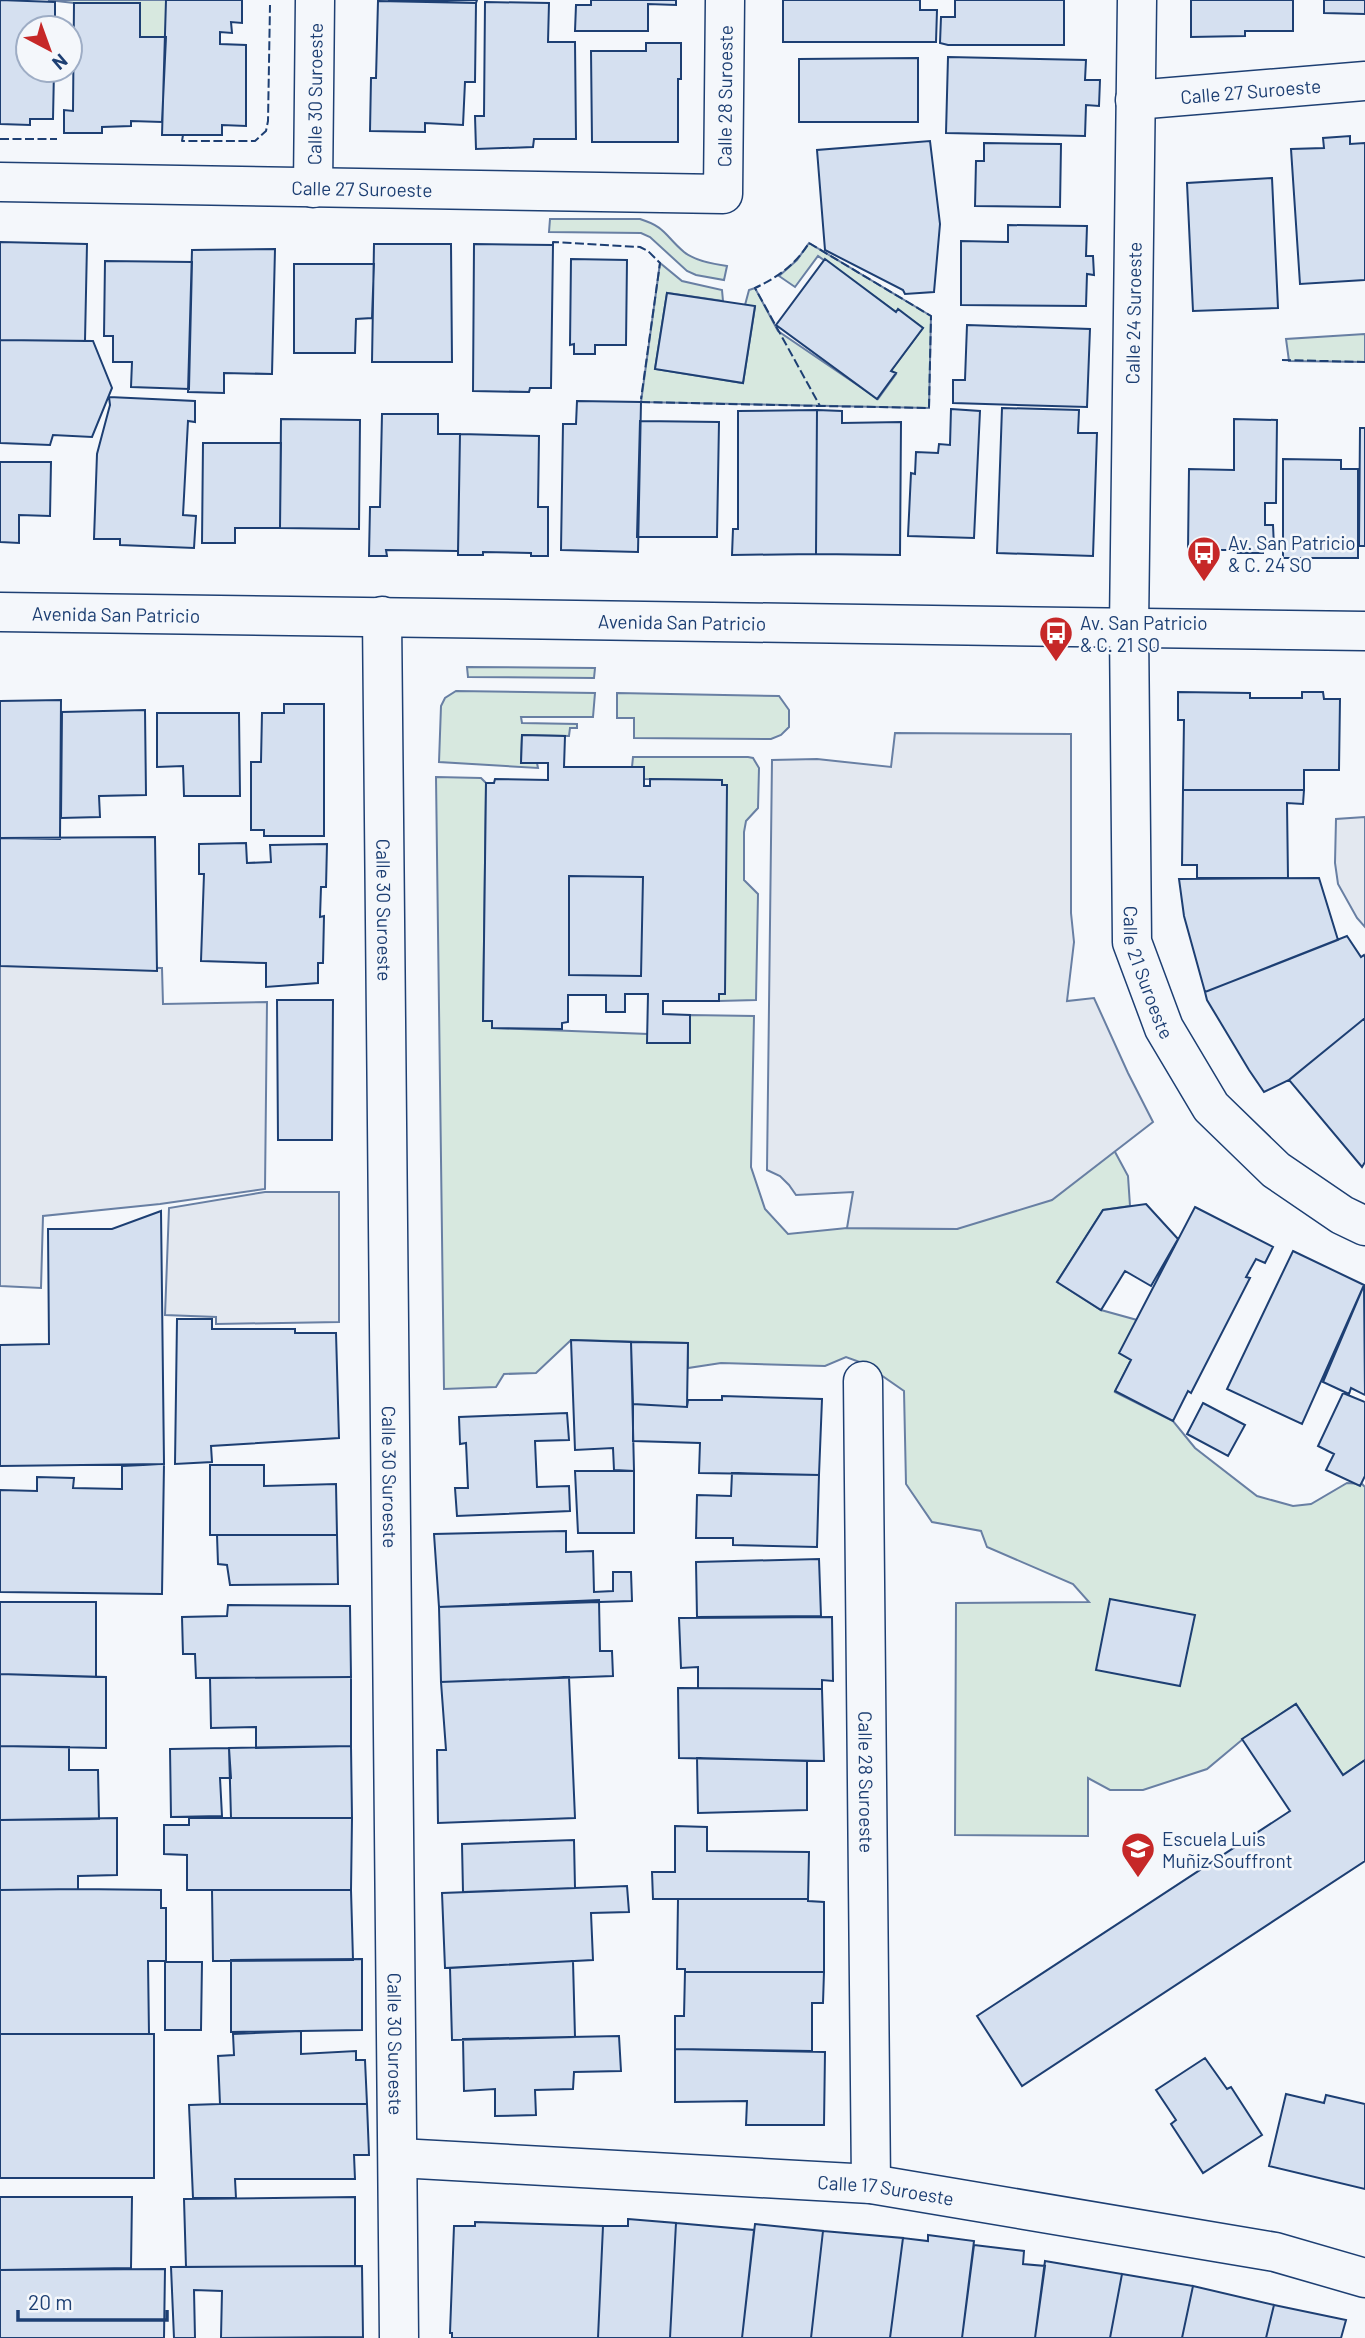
<svg xmlns="http://www.w3.org/2000/svg" width="1365" height="2338" viewBox="0 0 1365 2338" font-family="Barlow,sans-serif">
	<style>
		.green { fill: #d7e8df; stroke: #687fa3; stroke-width: 2 }
		.parking { fill: #e3e8f0; stroke: #687fa3; stroke-width: 2 }
		.building { fill: #d5e0f0; stroke: #1d3f73; stroke-width: 2; fill-rule: evenodd }
		.lines { fill: none; stroke-linecap: round; stroke-linejoin: round }
		.minor-casing { stroke: #1d3f73; stroke-width: 41 }
		.tertiary-casing { stroke: #1d3f73; stroke-width: 41 }
		.minor { stroke: #f4f7fb; stroke-width: 38 }
		.tertiary { stroke: #f4f7fb; stroke-width: 38 }
		.fence { stroke: #1d3f73; stroke-width: 2; stroke-dasharray: 9 3.5; stroke-linecap: butt }
		.labels { text-anchor: middle; dominant-baseline: central; stroke-width: 5; stroke-linejoin: round; paint-order: stroke }
		.street-label { font-size: 19px; fill: #1d3f73; stroke: #f4f7fb }
		.poi-label { font-size: 19px; fill: #1d3f73; stroke: #f4f7fb; text-anchor: start }
	</style>
	<rect width="100%" height="100%" fill="#f4f7fb"/>
	<path class="green" d="M48 0H166V37H140V3H74Z
		M550 219H640C666 227 665 236 684 252 695 261 713 264 727 266L724 280 696 275 687 271 650 237 641 233 549 232Z
		M809 243 931 316 929 408 641 402 660 263 682 281 722 290 723 301 667 293 655 369 743 383 755 307 745 305 749 290 755 288 778 331 878 399 896 374 891 371 923 328 898 310 896 312 818 256 795 287 779 276 797 260Z
		M1365 334V362L1289 361 1286 339Z
		M467 667 595 668 594 678 468 677Z
		M456 691 595 693 593 717H521L522 723 577 724V728H570L569 736 522 735 521 762 537 763 538 768 439 762 441 706 445 698Z
		M617 693 779 696 789 710V727L781 735 771 739 634 738V718H617Z
		M633 757H748L753 758 759 768 758 808 746 821 744 832V880L758 894 756 1000 719 1001V994H725L722 780 644 779V767H632Z
		M436 777 481 778 486 783 483 1021H492L493 1028 648 1034V1043H689L690 1015 754 1016 751 1167 765 1209 788 1234 847 1228 957 1229 1108 1139 1128 1176 1130 1206 1103 1210 1057 1282 1101 1310 1137 1320 1120 1353 1131 1360 1115 1392 1173 1421 1195 1448 1257 1496 1293 1506 1311 1504 1347 1483 1362 1484 1365 1487V1760L1343 1775 1296 1704 1243 1739 1207 1769 1143 1790H1110L1088 1778V1836L955 1835 956 1603 1089 1602 1073 1584 987 1547 981 1531 932 1522 906 1484 904 1391 865 1364 846 1357 825 1366 721 1363 688 1368V1343L571 1340 536 1373 504 1374 496 1387 444 1389Z"/>
	<path class="parking" d="M895 733 1071 734V913L1074 942 1067 1001 1094 998 1128 1073 1153 1122 1052 1200 957 1229 847 1228 853 1192 796 1195 789 1185 780 1176 767 1170 772 760 817 759 891 767Z
		M1365 817V927L1357 918 1338 884 1335 863 1336 819Z
		M0 965 162 968 163 1004 267 1002 265 1189 160 1204 43 1216 41 1288 0 1286Z
		M265 1192H339V1322L216 1324V1317L165 1315 169 1208Z"/>
	<path class="building" d="M0 0 55 2V28H28V70H54L53 119H30V125L0 124Z
		M166 0H242V23L231 22 232 33 220 32V44L246 45V126L222 125V135H162Z
		M388 0H477L476 3Z
		M591 0H676V5L648 4V31H575L576 5H591Z
		M783 0H920V10H937L936 42H783Z
		M955 0H1064V45H948L940 43 941 17H955Z
		M1191 0H1293V31H1245V36L1191 37Z
		M1324 0H1365V14L1324 13Z
		M378 1 476 3 475 82H465L463 125 425 123V132L370 131 371 78H376Z
		M485 2 549 3 548 42H575L576 139H534L533 147 476 149 475 116H484Z
		M74 3H140V37H166L162 122 131 121V126L102 127V133H64V110L73 111Z
		M646 43H681V79H678V142H592L591 51H646Z
		M948 57 1086 60 1085 80H1100L1099 106 1086 105 1085 136 946 133Z
		M918 58V122H799V59Z
		M1350 136V144L1365 143V280L1300 284 1291 149 1324 148 1323 138Z
		M930 141 940 224 934 292 905 294 903 290 825 250 817 150Z
		M984 143 1061 144 1060 207 975 206 976 161H984Z
		M1272 178 1278 308 1193 311 1187 183Z
		M1008 225 1087 226 1086 256H1093L1094 275 1087 274 1086 306 961 305V241L1008 242Z
		M0 242 87 244 85 341 0 340Z
		M374 244H451L452 362H372Z
		M474 244 553 245 551 388H530L529 392 473 391Z
		M275 249 272 374 224 373V393L188 392 192 250Z
		M571 259 627 260 626 345H595V354H574V344L570 345Z
		M825 259 896 312 898 309 923 328 891 371 896 373 877 399 776 325Z
		M105 261 192 262 189 389 131 387 132 362H113V336H104Z
		M294 264H374L372 318 356 319 355 353H294Z
		M667 293 755 306 743 383 655 369Z
		M967 325 1090 329 1087 407 953 403V380H965Z
		M0 340 93 341 112 388 92 437 53 435 50 445 0 443Z
		M109 397 195 401V422L188 421 183 515 196 516 194 548 120 545V539H94L97 454 110 405Z
		M577 401 641 402 638 552 561 550 563 424H576Z
		M1002 408 1079 410 1078 433H1097L1093 556 997 553Z
		M951 409 980 411 974 538 908 536 911 473 915 474 916 452 938 453 939 444 950 445Z
		M817 410 816 554 732 555 733 529H738V411Z
		M817 410 842 411V423L901 422 900 555 816 554Z
		M382 414H438V434H460L458 551 386 550 387 556H369L370 507H380Z
		M281 419 360 420 359 529 280 528Z
		M1234 419 1277 420 1276 503H1265V525H1273L1274 547H1263V553H1238L1239 550H1188L1189 469 1234 470Z
		M640 421 719 422 717 537H637Z
		M1360 428H1365V546H1359Z
		M460 434 539 436 538 507H548V556H531V553L483 552V555H458Z
		M203 443H281L280 528H235V543H202Z
		M1283 459 1341 460V469H1358V558H1283Z
		M0 462H51L50 516 19 515V543L0 542Z
		M1178 692 1250 693V698H1302V692H1323L1324 699H1340L1339 770H1304V790H1183L1184 720H1178Z
		M61 700 60 839 0 838V701Z
		M284 704H324V836H264V830H251V762H261L262 713H284Z
		M145 710 146 795 99 796 100 817 61 818 62 712Z
		M157 713H239L240 796H184L183 766 157 767Z
		M522 735 565 736 564 767H644V786H650V779L722 780V785H727L725 994H719V1001H663V1014L690 1015V1043H647L648 994H625V1012H606V995H568V1022L562 1023V1029L492 1028V1021H483L486 783H494L495 779 548 780V763H521ZM569 876 643 877 641 976 569 975Z
		M1183 790H1304L1303 804 1287 803 1288 878H1197V865H1182Z
		M155 837 157 971 0 966V838Z
		M246 843 247 863 271 862 270 845 327 844 326 887H321L320 917 324 916 323 963H318V983L266 987V963L201 961 204 874H199V844Z
		M569 876 643 877 641 976 569 975Z
		M1319 878 1338 940 1205 992 1184 916 1179 879Z
		M1347 936 1361 957 1364 955 1365 957V1018L1289 1080 1264 1092 1249 1070 1207 1000 1205 992Z
		M277 1000H333L332 1140H278Z
		M1365 1018V1162L1362 1167 1289 1080Z
		M1146 1204 1178 1239 1151 1286 1125 1271 1101 1310 1057 1282 1103 1210Z
		M1195 1207 1273 1247 1265 1263 1256 1259 1246 1277 1250 1278 1191 1393 1188 1391 1173 1421 1115 1391 1131 1360 1119 1353Z
		M161 1211 164 1464 0 1466V1345L49 1344 48 1229H112Z
		M1293 1251 1364 1285 1302 1424 1227 1389Z
		M1364 1285 1365 1395 1351 1388 1349 1394 1323 1382Z
		M177 1319H212V1329H295V1333H336L339 1438 211 1446 212 1462 175 1464Z
		M571 1340 631 1342 634 1471 614 1470 613 1448 575 1450Z
		M631 1342 688 1343 687 1407 633 1404Z
		M1343 1393 1365 1402V1476L1360 1486 1326 1470 1334 1454 1318 1446Z
		M722 1396 822 1399 819 1475 699 1473 700 1443 633 1441V1404L687 1407 688 1400H722Z
		M1203 1403 1245 1425 1228 1456 1187 1434Z
		M567 1413 569 1440 535 1441 537 1487 569 1486 570 1511 457 1516 455 1488H468L466 1443 460 1444 459 1417Z
		M164 1464 162 1594 0 1592V1490L37 1491V1477L74 1478 73 1488 122 1489V1466Z
		M210 1465H264V1486L336 1484 337 1535H210Z
		M575 1471H634V1533H578Z
		M732 1473 819 1475 817 1547 733 1545V1538H696L697 1495 731 1496Z
		M566 1531V1552L593 1551 594 1592 613 1591V1572H631L632 1601 439 1607 434 1534Z
		M217 1535H337L338 1584 230 1585 227 1565 218 1564Z
		M819 1559 821 1616 697 1617 696 1562Z
		M1110 1599 1195 1615 1180 1686 1096 1670Z
		M599 1600 600 1651H612L613 1676 441 1682 439 1607Z
		M0 1602H96V1677L0 1674Z
		M228 1605 350 1606 351 1677 196 1678 195 1654H183L182 1617 227 1616Z
		M832 1617 833 1681 822 1680V1689L698 1688V1667L681 1668 679 1618Z
		M0 1674 106 1677V1748L0 1746Z
		M351 1677V1746L256 1748V1727L211 1728 210 1678Z
		M569 1677 575 1818 438 1823 437 1750H446L441 1682Z
		M678 1688 822 1689 824 1761 679 1758Z
		M1296 1704 1343 1775 1365 1760V1861L1022 2086 977 2016 1290 1811 1242 1739Z
		M0 1746 69 1747V1770H98L99 1819 0 1820Z
		M351 1746 352 1818H231L229 1748Z
		M229 1748 231 1778H220L222 1816 171 1817 170 1749Z
		M697 1758 807 1761V1810L698 1813Z
		M117 1818V1875L78 1876V1889L0 1890V1820Z
		M189 1818H352L351 1890H187V1855L164 1854V1825H189Z
		M675 1826 707 1827V1851L809 1852 808 1899H653L652 1872H675Z
		M574 1840 575 1888 463 1892 462 1844Z
		M627 1886 629 1912 591 1913 593 1960 445 1968 442 1893Z
		M78 1889 161 1890V1908H166V1961H148L149 2034H0V1890Z
		M212 1890H351L353 1960 213 1961Z
		M678 1899H808V1901L824 1902V1972H685V1969H677Z
		M362 1959V2030L231 2032V1960Z
		M573 1961 575 2037 452 2040 450 1968Z
		M165 1962H202L201 2030H165Z
		M685 1972H824L823 2003H812V2051L675 2049V2016H684Z
		M301 2031V2054L356 2051V2060H365L367 2104H220L218 2056 234 2055 233 2034Z
		M0 2034H154V2178H0Z
		M619 2036 621 2071 574 2072 573 2089 535 2090 536 2115 495 2116V2089L464 2091 463 2039Z
		M675 2049 825 2052 824 2125H746L747 2101 675 2102Z
		M1205 2058 1227 2089 1231 2087 1262 2135 1203 2173 1171 2124 1176 2120 1156 2090Z
		M1286 2094 1324 2103 1326 2095 1365 2104V2189L1269 2166Z
		M220 2104H367L369 2155H354L355 2179H235L236 2198H193L189 2105Z
		M0 2197H132L131 2268 0 2270Z
		M355 2197V2266L186 2267 184 2199Z
		M628 2219 676 2223 670 2338H598L603 2226H628Z
		M475 2222 603 2226 598 2338H452V2333H450L454 2226H475Z
		M676 2223 754 2230 742 2338H670Z
		M755 2224 823 2231 811 2338H742Z
		M823 2231 903 2238 890 2338H811Z
		M928 2235 974 2241 962 2338H890L903 2238 928 2241Z
		M974 2245 1024 2251 1023 2264 1045 2266 1035 2338H962Z
		M1045 2261 1122 2274 1110 2338H1035Z
		M362 2266 363 2337 221 2338 222 2291 194 2290 195 2338H174L171 2267Z
		M165 2269 164 2338H0V2270Z
		M1122 2274 1193 2286 1182 2338H1110Z
		M1193 2286 1274 2305 1266 2338H1182Z
		M1274 2305 1346 2320 1341 2338H1266Z"/>
	<g class="lines">
		<g class="minor-casing">
			<g id="minor">
				<path id="s1" d="M1137 0 1129 627 1132 942 1164 1028 1211 1107 1276 1170 1342 1215 1365 1226"/>
				<path id="s2" d="M1135 100 1365 81"/>
				<path id="s3" d="M0 182 723 194 725 0"/>
				<path id="s4" d="M313 188 315 0"/>
				<path id="s5" d="M382 616 399 2338"/>
				<path id="s6" d="M863 1381 871 2184"/>
				<path id="s7" d="M399 2158 871 2184 1275 2252 1365 2278"/>
			</g>
		</g>
		<g class="tertiary-casing">
			<g id="tertiary">
				<path id="s8" d="M0 612 1365 631"/>
			</g>
		</g>
		<use href="#minor" class="minor"/>
		<use href="#tertiary" class="tertiary"/>
		<path class="fence" d="M183 135 182 141H255L266 131 268 121 270 5
			M0 139H57
			M809 243 931 316 929 408 820 406 755 288C778 277 795 265 809 243Z
			M553 245V242L640 247 648 251 660 263 641 399
			M1282 360 1365 362
			M641 402 820 406"/>
	</g>
	<defs>
		<g id="bus-pin" transform="scale(1.75)"><path d="M0 17L-7.5 6A9.5 9.5 0 1 1 7.5 6Z" fill="#c62828" stroke="#f4f7fb"/><path d="M-5-6H5V4H4V6H2V4H-2V6H-4V4H-5ZM-3.5-4V0h7V-4ZM-3.5 1.2v1.5H-2V1.2ZM2 1.2v1.5H3.5V1.2Z" fill="#fff"/></g>
		<g id="school-pin" transform="scale(1.75)"><path d="M0 17L-7.5 6A9.5 9.5 0 1 1 7.5 6Z" fill="#c62828" stroke="#f4f7fb"/><path d="M0-5L7-2L0 1L-7-2ZM-4 1L0 2.5L4 1V4Q0 6-4 4Z" fill="#fff"/></g>
	</defs>
	<g fill-rule="evenodd">
		<use href="#bus-pin" x="1204" y="553"/>
		<use href="#bus-pin" x="1056" y="633"/>
		<use href="#school-pin" x="1138" y="1849"/>
	</g>
	<g class="labels">
		<g class="street-label">
			<text stroke="none"><textPath href="#s2" startOffset="116">Calle 27 Suroeste</textPath></text>
			<text stroke="none"><textPath href="#s4" startOffset="94">Calle 30 Suroeste</textPath></text>
			<text stroke="none"><textPath href="#s3" startOffset="821">Calle 28 Suroeste</textPath></text>
			<text stroke="none"><textPath href="#s3" startOffset="362">Calle 27 Suroeste</textPath></text>
			<text transform="translate(1133 313) rotate(-89)">Calle 24 Suroeste</text>
			<text stroke="none"><textPath href="#s8" startOffset="116">Avenida San Patricio</textPath></text>
			<text stroke="none"><textPath href="#s8" startOffset="682">Avenida San Patricio</textPath></text>
			<text stroke="none"><textPath href="#s5" startOffset="294">Calle 30 Suroeste</textPath></text>
			<text stroke="none"><textPath href="#s1" startOffset="975">Calle 21 Suroeste</textPath></text>
			<text stroke="none"><textPath href="#s5" startOffset="861">Calle 30 Suroeste</textPath></text>
			<text stroke="none"><textPath href="#s6" startOffset="401">Calle 28 Suroeste</textPath></text>
			<text stroke="none"><textPath href="#s5" startOffset="1428">Calle 30 Suroeste</textPath></text>
			<text stroke="none"><textPath href="#s7" startOffset="488">Calle 17 Suroeste</textPath></text>
		</g>
		<g class="poi-label">
			<text x="1228" y="542">Av. San Patricio<tspan x="1228" dy="22">&amp; C. 24 SO</tspan></text>
			<text x="1080" y="622">Av. San Patricio<tspan x="1080" dy="22">&amp; C. 21 SO</tspan></text>
			<text x="1162" y="1838">Escuela Luis<tspan x="1162" dy="22">Muñiz Souffront</tspan></text>
		</g>
	</g>
	<g transform="translate(49 49) rotate(139)"><circle r="33" fill="#f4f7fb" stroke="#9eadc5" stroke-width="2"/>
	<path d="M0-5L12 26L0 18L-12 26Z" fill="#c62828"/>
	<text y="-10" font-size="19" font-weight="bold" text-anchor="middle" fill="#1d3f73">N</text>
	</g>
	<path d="M18 2310v10h149v-10" fill="none" stroke="#1d3f73" stroke-width="3.5"/>
	<text x="28" y="2310" font-size="21" fill="#1d3f73" stroke="#f4f7fb" stroke-width="5" paint-order="stroke">20 m</text>
</svg>
